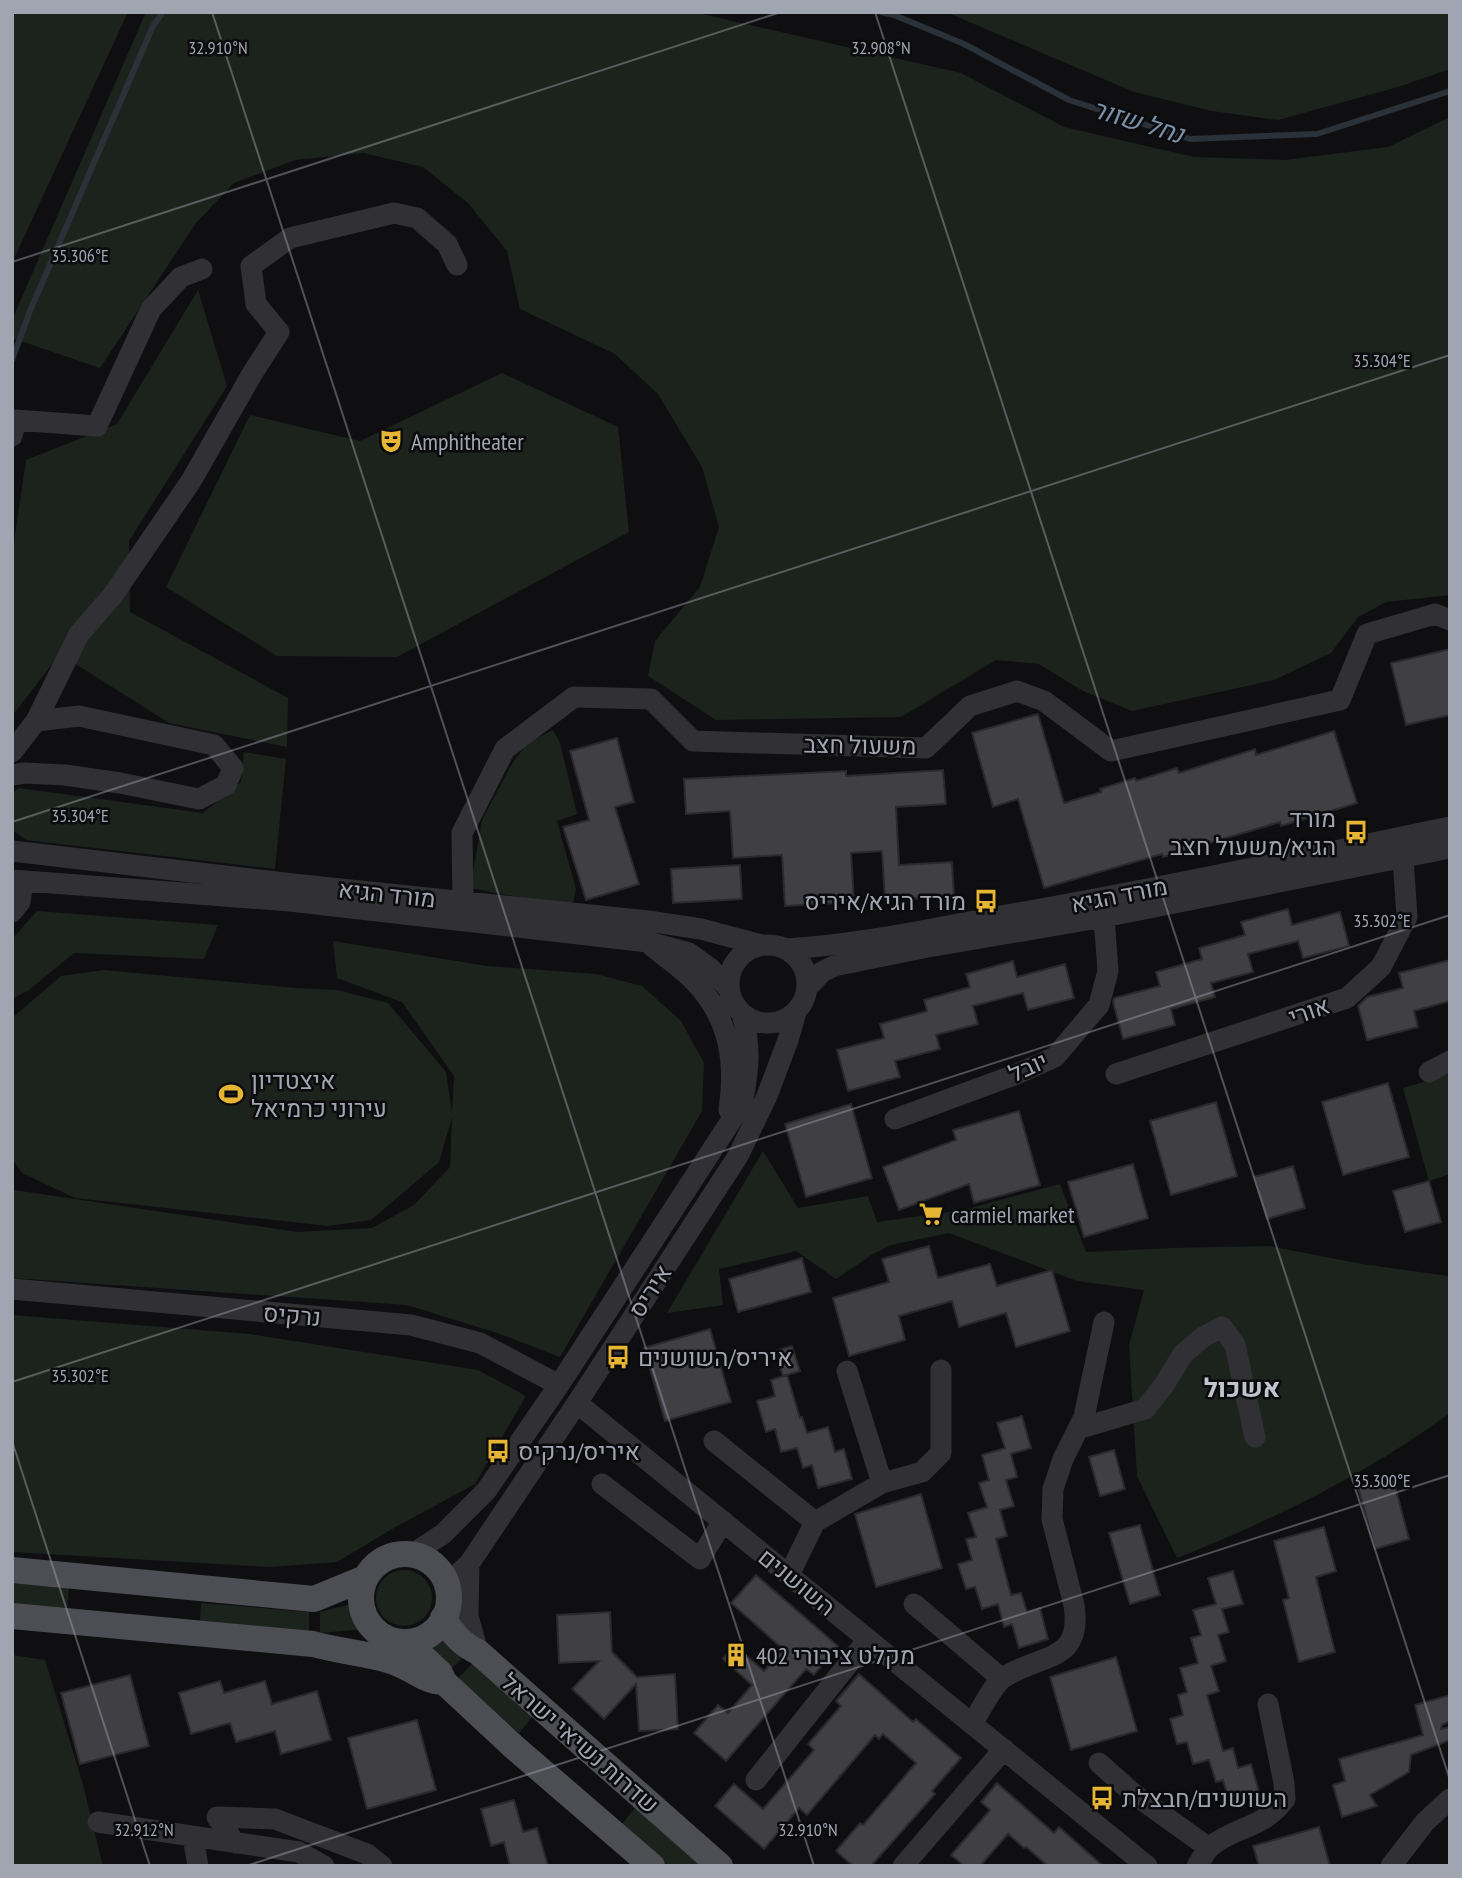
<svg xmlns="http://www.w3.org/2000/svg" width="1462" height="1878" viewBox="0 0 1462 1878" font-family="'PT Sans Narrow',Heebo,sans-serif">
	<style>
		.green { fill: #1c231d }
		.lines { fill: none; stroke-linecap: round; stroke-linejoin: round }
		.stream { stroke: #2a3138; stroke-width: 6 }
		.building { fill: #3f3f44; stroke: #2a292c; stroke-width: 2 }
		.minor { stroke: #313135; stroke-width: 21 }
		.major { stroke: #4d4e54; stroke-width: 26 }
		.ticks { fill: none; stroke: #a1a5b1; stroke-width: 2; stroke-opacity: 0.45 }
		.labels { text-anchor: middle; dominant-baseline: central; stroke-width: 5; stroke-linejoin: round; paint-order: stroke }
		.poi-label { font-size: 24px; fill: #a1a5b1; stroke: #0b0a0c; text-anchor: start }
		.street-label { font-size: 24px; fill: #a1a5b1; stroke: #0b0a0c }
		.water-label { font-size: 26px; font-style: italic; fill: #7a90aa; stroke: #0b0a0c }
		.neighbourhood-label { font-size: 26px; font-weight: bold; fill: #c2c4cd; stroke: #0b0a0c }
		.ticks-label { font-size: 18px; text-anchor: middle; fill: #a1a5b1; stroke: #0b0a0c; stroke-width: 5; stroke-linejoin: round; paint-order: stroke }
	</style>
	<rect width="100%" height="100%" fill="#0f0f11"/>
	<path class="green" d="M12 12H128L12 263Z
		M146 12H693L961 73 1064 127 1194 157 1285 160 1388 147 1450 117V595L1386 602 1358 617 1331 653 1274 680 1132 711 1083 691 1039 664 996 660 901 717 716 720 648 676 655 641 700 587 719 527 702 467 658 394 615 354 520 309 507 251 468 203 423 167 364 153 295 160 234 183 196 223 100 368 12 338V320Z
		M946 12H1450V69L1398 87 1278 120 1212 111 1134 92Z
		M198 290 227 386 129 541 130 612 288 698 287 747 169 723 60 654 12 716V556L26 460 117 424Z
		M502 373 618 427 629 532 397 657 277 656 166 587 250 415 360 441Z
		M553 730 560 743 577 814 557 821 576 889 572 907 470 888 482 820 513 762 528 743Z
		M244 752 286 759 275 869 26 840 12 830V794L18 788 203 813 241 782Z
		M37 911 218 925 204 959 74 953 29 990 12 999V939Z
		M333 941 487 966 596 974 642 986 681 1021 704 1063 702 1111 560 1357 500 1334 407 1305 12 1278V1187L14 1190 297 1232 372 1228 414 1205 450 1167 452 1117 439 1162 371 1220 328 1226 75 1198 22 1173 12 1159V1018L61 976 104 970 296 988 337 990 388 1003 446 1072 452 1113 454 1076 402 1002 337 978Z
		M1450 1074V1174L1429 1181 1403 1088Z
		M763 1151 798 1208 868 1196 877 1222 963 1210 1060 1184 1086 1252 1173 1248 1269 1246 1362 1264 1448 1276 1450 1279V1413C1367 1474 1273 1520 1177 1558L1137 1476 1129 1345 1144 1290 1077 1281 949 1233 891 1245 873 1254 836 1279 796 1251 719 1269 723 1305 667 1313Z
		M12 1315 250 1334 478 1370 526 1396 475 1484 392 1529 337 1562 270 1567 12 1552Z
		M376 1598a28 28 0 1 1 56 0a28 28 0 1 1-56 0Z
		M12 1583 69 1588 67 1610 12 1605Z
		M201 1603 309 1612V1632L200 1623Z
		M355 1603 357 1611 365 1629 320 1633V1612Z
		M441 1633 465 1656 450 1670 425 1650Z
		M12 1655 45 1660 82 1781 103 1866H12Z
		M472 1664 533 1716 519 1733 458 1678Z
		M636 1807 704 1866H669L622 1824Z"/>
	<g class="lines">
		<path class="stream" d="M881 12 894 15 964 44 1069 100 1190 139 1317 134 1450 91
			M12 360 30 311 153 26 163 12"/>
	</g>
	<path class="building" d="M1450 649V715L1406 725 1391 663Z
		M1038 714 1064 803 1101 792 1100 789 1135 778 1136 781 1177 768 1179 773 1255 749 1256 755 1334 731 1357 803 1281 826 1280 822 1163 857 1162 854 1044 888 1018 799 993 807 972 733Z
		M617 738 634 802 615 807 639 884 586 900 563 827 589 820 570 751Z
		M943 770 946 804 896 807 899 865 952 862 954 897 885 900 882 851 851 853 854 902 785 906 782 855 733 858 730 811 686 814 684 779 846 771V776Z
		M740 865 742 899 673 903 671 869Z
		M1288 909 1292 925 1340 912 1349 946 1303 958 1298 941 1248 954 1253 972 1211 983 1215 997 1171 1009 1175 1025 1123 1039 1113 1002 1114 998 1160 986 1156 972 1202 959 1199 948 1245 935 1241 922Z
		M1450 960V1001L1414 1011 1418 1027 1367 1040 1358 1006 1367 997 1403 988 1399 973Z
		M1013 961 1017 977 1065 964 1074 998 1028 1010 1023 993 973 1006 978 1024 936 1035 940 1049 895 1061 900 1077 848 1091 837 1050 884 1038 880 1024 927 1011 924 1000 970 987 966 974Z
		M1388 1083 1409 1157 1343 1175 1322 1102Z
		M1216 1102 1237 1176 1171 1195 1150 1121Z
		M851 1104 872 1178 806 1197 785 1124Z
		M1019 1111 1040 1185 974 1203 969 1184 899 1210 883 1167 956 1140 953 1130Z
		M1133 1164 1148 1218 1084 1237 1068 1182Z
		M1293 1166 1305 1208 1267 1219 1254 1177Z
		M1429 1181 1441 1222 1405 1232 1393 1191Z
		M929 1246 938 1278 990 1264 997 1286 1052 1270 1070 1331 1016 1347 1006 1313 959 1327 952 1301 899 1316 905 1340 849 1356 833 1298 889 1282 882 1259Z
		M802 1258 811 1292 738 1312 729 1279Z
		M710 1329 731 1402 665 1421 644 1348Z
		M792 1346 800 1371 783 1376 775 1351Z
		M787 1375 800 1418 802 1417 807 1433 828 1427 835 1452 844 1449 852 1479 818 1488 812 1465 803 1468 797 1448 781 1452 775 1429 766 1432 757 1401 775 1396 771 1380Z
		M1022 1416 1031 1448 1011 1454 1017 1477 1006 1480 1014 1506 1000 1510 1007 1536 996 1539 1011 1595 1021 1593 1027 1612 1040 1608 1048 1639 1019 1648 1012 1624 1004 1627 998 1604 982 1609 975 1587 966 1589 958 1564 972 1560 966 1539 976 1537 968 1513 987 1507 979 1483 989 1480 982 1455 1005 1448 997 1423Z
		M1114 1450 1125 1489 1100 1496 1089 1457Z
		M1393 1478 1409 1539 1375 1549 1358 1487Z
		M921 1494 942 1568 876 1587 855 1514Z
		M1140 1525 1160 1595 1130 1604 1109 1533Z
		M1324 1527 1336 1571 1316 1577 1335 1652 1299 1662 1283 1600 1289 1598 1274 1541Z
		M1233 1571 1243 1604 1222 1609 1229 1632 1218 1635 1226 1661 1211 1666 1219 1691 1207 1695 1223 1751 1233 1748 1238 1768 1251 1764 1260 1795 1230 1803 1223 1780 1216 1782 1209 1760 1193 1764 1187 1742 1177 1744 1170 1719 1183 1715 1178 1695 1187 1692 1180 1668 1198 1663 1191 1638 1201 1635 1193 1610 1216 1604 1208 1578Z
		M756 1575 838 1646 814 1675 806 1669 726 1761 694 1733 718 1705 728 1713 752 1685 723 1659 734 1645 764 1671 783 1649 731 1603Z
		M610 1612 612 1652 637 1677 675 1674 678 1729 639 1731 636 1684 604 1719 572 1689 599 1661 559 1663 557 1615Z
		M1116 1657 1137 1731 1071 1750 1050 1677Z
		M859 1674 913 1722 916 1719 961 1758 932 1791 935 1794 871 1866H853L836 1851 860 1823 863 1825 916 1763 883 1734 879 1739 875 1735 807 1815 799 1808 764 1849 715 1806 734 1784 763 1809 814 1750 808 1744 841 1706 836 1701Z
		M130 1675 149 1746 80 1764 61 1693Z
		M220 1681 224 1693 265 1681 272 1704 317 1691 331 1740 281 1754 275 1731 236 1742 230 1723 191 1734 179 1693Z
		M1450 1695V1721L1442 1725 1441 1729 1450 1727V1740L1411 1755 1409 1772 1370 1795 1377 1806 1342 1817 1333 1785 1345 1781 1339 1759 1423 1735 1415 1705Z
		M417 1720 436 1790 367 1809 348 1738Z
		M997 1783 1054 1833 1059 1827 1103 1866H1048L1026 1847 1024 1848 1008 1834 980 1866H964L951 1855 990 1810 981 1802Z
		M514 1800 523 1832 537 1828 548 1866H510L504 1842 491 1846 481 1809Z
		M1319 1827 1330 1866H1259L1253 1846Z"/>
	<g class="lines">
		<path class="minor" d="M12 436 16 420 97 426 151 309 181 277 202 269
			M36 721 79 634 113 595 191 481 252 374 279 332 256 304 251 266 290 238 394 213 417 218 447 244 457 265
			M12 752 36 721 79 716 214 745 233 768 226 785 199 799 120 783 65 775 25 773 12 775
			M12 851 293 884 648 921 701 929 761 945
			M12 880 290 901 648 942 689 953 711 969 729 989
			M463 902 462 833 505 749 574 697 651 699 693 741 926 748 970 706 1017 691 1044 701 1111 751 1340 700 1367 634 1435 614 1450 620
			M12 912 20 902 23 881
			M729 984a39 39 0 1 1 78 0a39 39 0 1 1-78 0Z
			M651 945C666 958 683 969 696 983 730 1019 736 1063 729 1110
			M785 949C858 945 930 929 1001 916 1151 890 1300 858 1450 827
			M807 988 822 972 834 966 928 947 1104 917 1450 848
			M1429 1072 1450 1061
			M1116 1074 1347 998 1381 967 1407 917 1403 858
			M895 1119 1017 1074 1055 1057 1099 1005 1108 971 1104 917
			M12 1289 411 1325 480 1343 559 1385
			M577 1403 1147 1866
			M1078 1429 1145 1409 1164 1385 1183 1354 1203 1337 1222 1327 1235 1345 1255 1437
			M714 1441 815 1522
			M882 1483 922 1472 941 1453V1370
			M602 1484 700 1559 723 1521
			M411 1555 443 1534 486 1491 559 1385 742 1104C749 1069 751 1048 742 1013
			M469 1564 468 1616 478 1652
			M789 1575 815 1522 882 1483 847 1371
			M446 1585 469 1564 577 1403 738 1156 767 1096 788 1040 796 1012
			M914 1604 1002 1679
			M972 1724C980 1712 992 1686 1003 1678 1040 1653 1083 1664 1074 1605L1052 1519 1053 1489 1063 1459 1084 1417 1104 1322
			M1099 1763 1135 1795 1209 1848
			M756 1780 868 1639
			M98 1822 299 1852 324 1866
			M193 1837 198 1866
			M235 1843 217 1817 275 1819 367 1854 382 1866
			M903 1866 1004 1749
			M1197 1866C1201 1860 1205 1852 1210 1847 1235 1826 1263 1829 1285 1799L1284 1783 1268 1704
			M1391 1866 1425 1822 1450 1799"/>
		<path class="major" d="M361 1598a44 44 0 1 1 88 0a44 44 0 1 1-88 0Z
			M12 1570 314 1599 365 1578
			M12 1616 313 1644C338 1651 364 1653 388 1660 409 1665 421 1681 444 1682
			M443 1618C453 1634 461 1644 478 1652L720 1866
			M407 1642 440 1673 444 1682 514 1747 652 1866"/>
	</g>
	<path class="ticks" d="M212 12 814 1866M875 12 1450 1780M12 262 781 12M12 822 1450 355M12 1382 1450 915M12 1441 150 1866M246 1866 1450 1475"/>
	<defs>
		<g id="theatre-bare" transform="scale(1.89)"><path d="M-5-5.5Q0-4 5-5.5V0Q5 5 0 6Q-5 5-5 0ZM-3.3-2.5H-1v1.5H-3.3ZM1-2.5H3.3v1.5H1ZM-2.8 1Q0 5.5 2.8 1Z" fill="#e5b533" stroke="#0b0a0c" stroke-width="2.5" paint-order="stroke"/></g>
		<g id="bus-bare" transform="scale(1.89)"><path d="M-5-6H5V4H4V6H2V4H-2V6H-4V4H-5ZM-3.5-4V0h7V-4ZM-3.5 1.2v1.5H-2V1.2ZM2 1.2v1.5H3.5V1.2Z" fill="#e5b533" stroke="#0b0a0c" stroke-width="2.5" paint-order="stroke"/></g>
		<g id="stadium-bare" transform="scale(1.89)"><path d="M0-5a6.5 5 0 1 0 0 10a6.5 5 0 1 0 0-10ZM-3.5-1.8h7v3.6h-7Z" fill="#e5b533" stroke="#0b0a0c" stroke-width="2.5" paint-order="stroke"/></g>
		<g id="supermarket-bare" transform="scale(1.89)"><path d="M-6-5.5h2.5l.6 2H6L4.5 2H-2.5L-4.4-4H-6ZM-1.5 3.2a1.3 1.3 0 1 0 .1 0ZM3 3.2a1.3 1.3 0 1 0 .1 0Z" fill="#e5b533" stroke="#0b0a0c" stroke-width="2.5" paint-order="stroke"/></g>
		<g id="building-bare" transform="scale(1.89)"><path d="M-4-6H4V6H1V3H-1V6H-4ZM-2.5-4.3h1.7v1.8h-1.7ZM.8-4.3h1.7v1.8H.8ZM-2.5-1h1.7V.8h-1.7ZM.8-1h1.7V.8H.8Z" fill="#e5b533" stroke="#0b0a0c" stroke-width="2.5" paint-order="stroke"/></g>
	</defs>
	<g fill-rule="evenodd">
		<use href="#theatre-bare" x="391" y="441"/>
		<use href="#bus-bare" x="1356" y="832"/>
		<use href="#bus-bare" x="986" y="901"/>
		<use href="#stadium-bare" x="231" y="1094"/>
		<use href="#supermarket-bare" x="931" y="1214"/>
		<use href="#bus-bare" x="618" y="1357"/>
		<use href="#bus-bare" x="498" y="1451"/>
		<use href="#building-bare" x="736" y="1655"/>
		<use href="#bus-bare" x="1102" y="1798"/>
	</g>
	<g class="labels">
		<g class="poi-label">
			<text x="411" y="441">Amphitheater</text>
			<text x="1336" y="818" text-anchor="end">מורד<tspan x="1336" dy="28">הגיא/משעול חצב</tspan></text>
			<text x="966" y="901" text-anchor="end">מורד הגיא/איריס</text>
			<text x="251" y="1080">איצטדיון<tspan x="251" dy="28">עירוני כרמיאל</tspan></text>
			<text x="951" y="1214">carmiel market</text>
			<text x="638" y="1357">איריס/השושנים</text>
			<text x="518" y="1451">איריס/נרקיס</text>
			<text x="756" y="1655">מקלט ציבורי 402</text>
			<text x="1122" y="1798">השושנים/חבצלת</text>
		</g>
		<g class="street-label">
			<text transform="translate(860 745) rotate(1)">משעול חצב</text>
			<text transform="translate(387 894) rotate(6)">מורד הגיא</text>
			<text transform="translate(1119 895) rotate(-11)">מורד הגיא</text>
			<text transform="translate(1309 1011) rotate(-19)">אורי</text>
			<text transform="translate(1028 1067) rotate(-24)">יובל</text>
			<text transform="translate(650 1291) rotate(-57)">איריס</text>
			<text transform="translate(292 1315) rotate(5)">נרקיס</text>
			<text transform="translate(797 1582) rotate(39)">השושנים</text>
			<text transform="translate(580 1743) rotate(41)">שדרות נשיאי ישראל</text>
		</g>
		<g class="water-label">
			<text transform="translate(1138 121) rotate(17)">נחל שזור</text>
		</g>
		<g class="neighbourhood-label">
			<text x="1242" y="1387">אשכול</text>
		</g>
	</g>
	<g class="ticks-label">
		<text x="218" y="54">32.910°N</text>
		<text x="881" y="54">32.908°N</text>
		<text x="80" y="262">35.306°E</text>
		<text x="1382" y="367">35.304°E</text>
		<text x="80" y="822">35.304°E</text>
		<text x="1382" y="927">35.302°E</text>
		<text x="80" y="1382">35.302°E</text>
		<text x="1382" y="1487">35.300°E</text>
		<text x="144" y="1836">32.912°N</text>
		<text x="808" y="1836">32.910°N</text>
	</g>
	<rect width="1462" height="1878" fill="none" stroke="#a1a5b1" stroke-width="28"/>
</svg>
